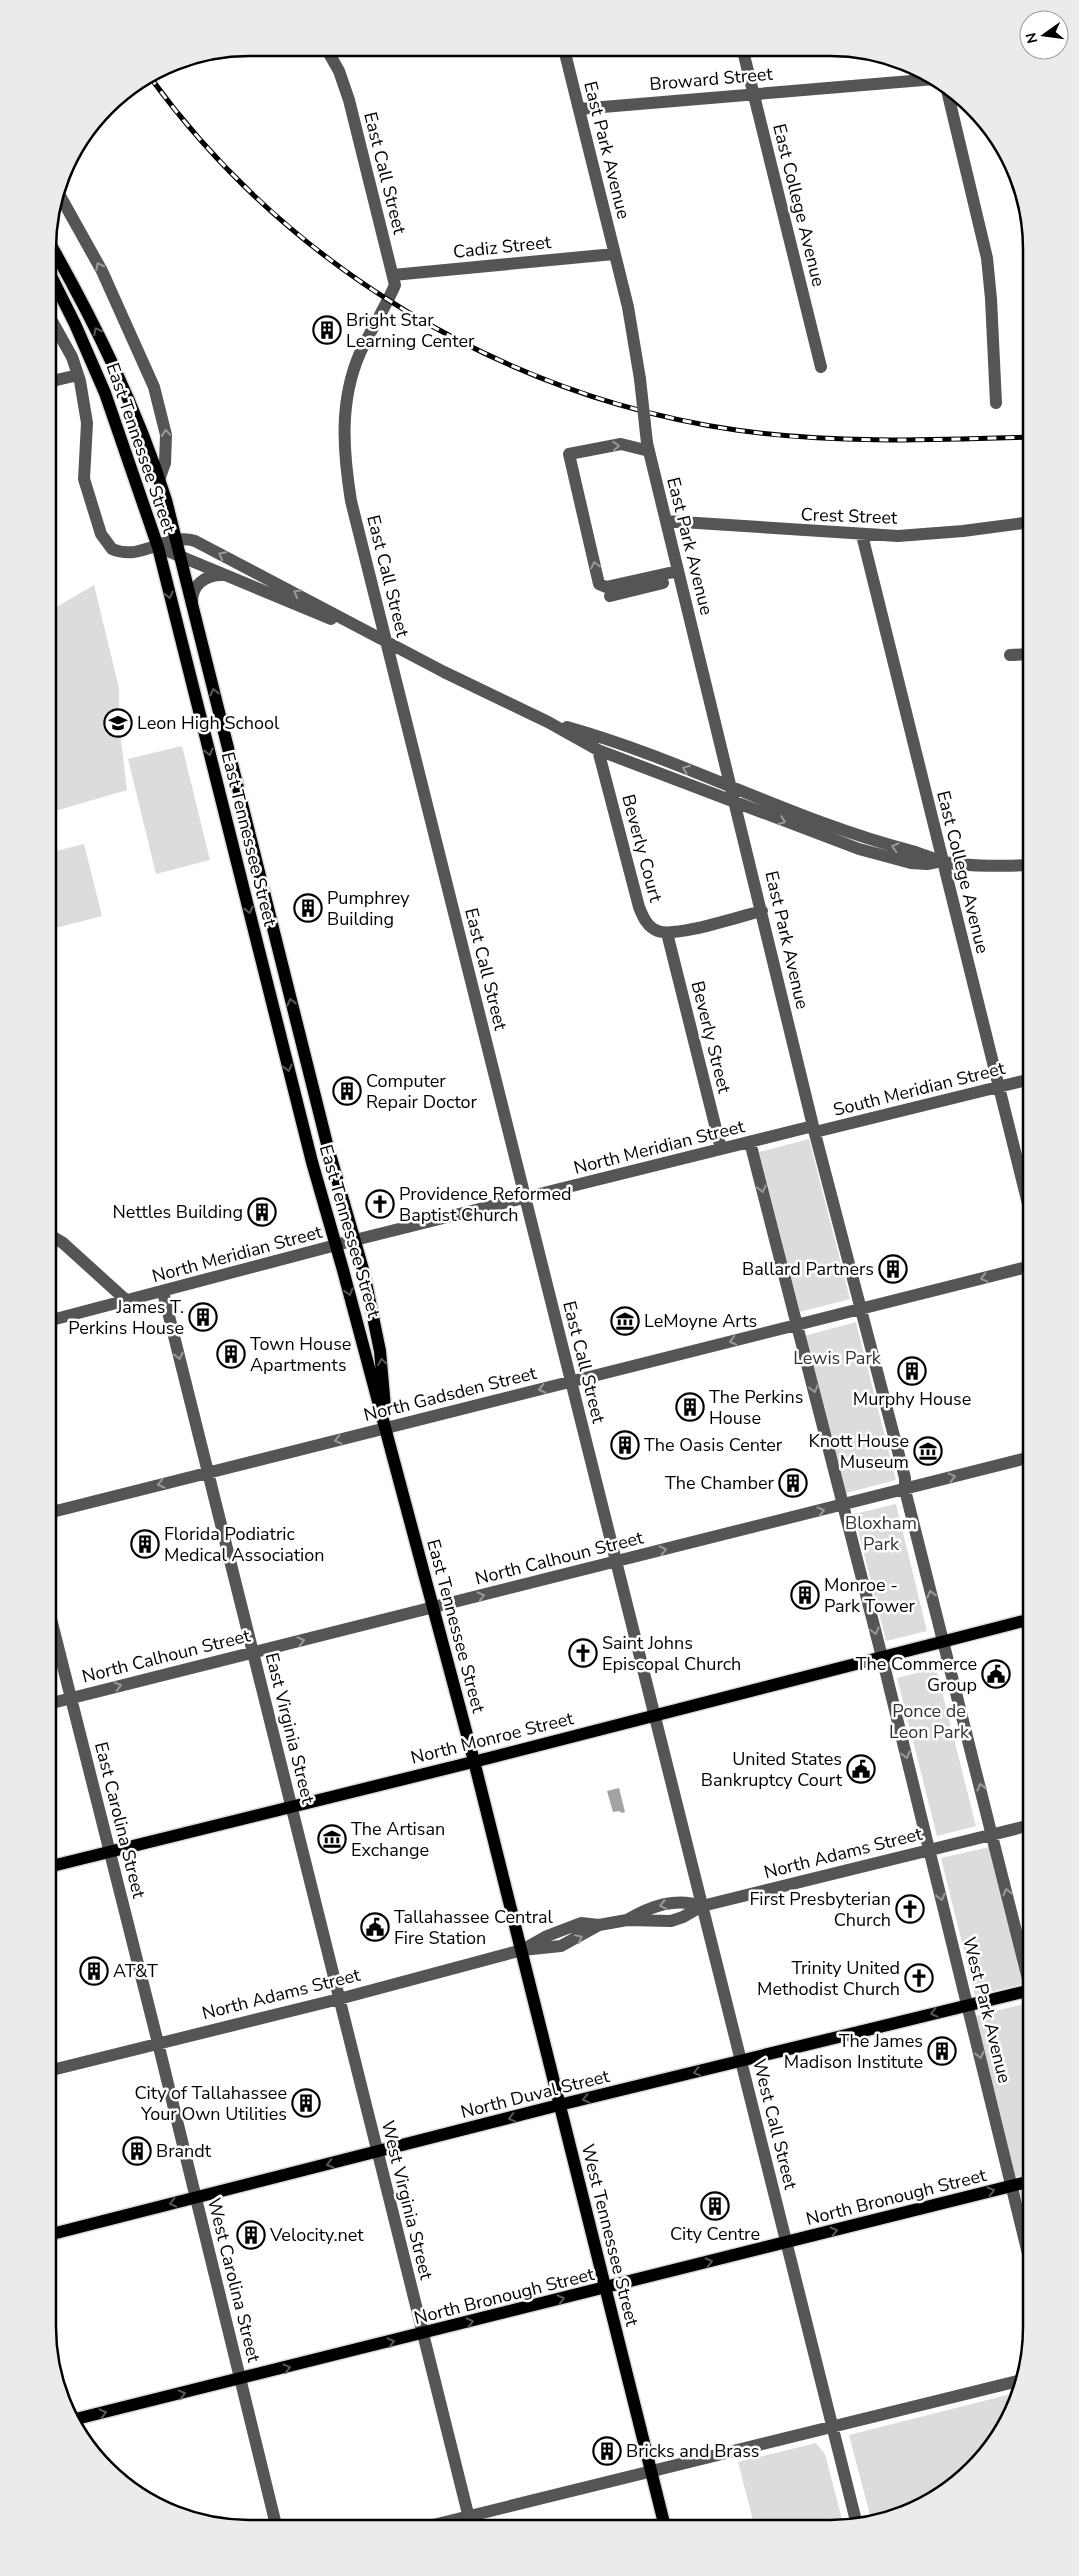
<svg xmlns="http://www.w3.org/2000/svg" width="1079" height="2576" viewBox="0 0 1079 2576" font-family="'Nunito Sans',sans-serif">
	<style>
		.green { fill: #dcdcdc }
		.water { fill: #a3a3a3 }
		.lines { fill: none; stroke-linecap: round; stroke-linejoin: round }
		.major-casing { stroke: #dbdbdb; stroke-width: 15 }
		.minor { stroke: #555; stroke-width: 12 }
		.major { stroke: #000; stroke-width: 12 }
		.rail-casing { stroke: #000; stroke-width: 5 }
		.rail { stroke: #fff; stroke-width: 3; stroke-dasharray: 9; stroke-linecap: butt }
		.minor-bridge { stroke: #555; stroke-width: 12 }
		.oneway { stroke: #999 }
		.oneway2 { stroke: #595959 }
		.labels { text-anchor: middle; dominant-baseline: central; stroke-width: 5; stroke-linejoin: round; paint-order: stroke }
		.street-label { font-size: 18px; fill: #000; stroke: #fff }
		.poi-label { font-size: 18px; fill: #000; stroke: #fff; text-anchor: start }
		.park-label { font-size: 18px; fill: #333; stroke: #fff }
		.rim { fill: none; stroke: #000; stroke-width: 2.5 }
	</style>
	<rect width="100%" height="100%" fill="#fff"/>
	<path class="green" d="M94 585 119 688V723L127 790 48 813V612Z
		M182 746 210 860 156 874 128 759Z
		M84 844 102 916 48 930V853Z
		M809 1139 850 1299 800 1312 759 1152Z
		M856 1322 896 1480 846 1493 804 1336Z
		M896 1504 927 1631 886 1641 854 1514Z
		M936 1668 976 1826 937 1836 897 1678Z
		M989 1847 1023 1984 975 1995 941 1858Z
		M1024 2004 1031 2032V2173L1015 2177 975 2016Z
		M1031 2188V2249L1017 2192Z
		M1019 2392 1016 2404 990 2450 941 2495 881 2522 872 2523 849 2435Z
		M816 2443 825 2454 844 2527 755 2528 738 2462Z"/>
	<path class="water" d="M1027 311 1031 321V396L1030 393Z
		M619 1788 625 1812 621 1813 620 1811 613 1812 607 1791Z"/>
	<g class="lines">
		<g class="major-casing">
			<path id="major" d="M48 240C95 323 137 408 166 500L327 1144 364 1273 380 1351 385 1408
				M48 270 75 324 105 393 158 547 312 1162 343 1270 474 1761 665 2527
				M48 1867 489 1758 1031 1619
				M48 2235 559 2105 1031 1990
				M72 2420 1031 2181"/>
		</g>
		<path class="minor" d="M326 48 339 71 349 100 395 285C385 308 371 330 360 353 339 401 343 451 351 501L857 2525
			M564 49 628 307 640 379
			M743 51 821 367
			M946 86 987 258 991 299 996 403
			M579 109 935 79
			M59 194 102 271 154 387 166 435 165 463 159 480
			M393 275 614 254
			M48 314 72 357 80 381 87 423 84 479 101 534 112 549C143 562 166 532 195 541L444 672 548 722 598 750 859 849 911 863 927 864 942 861
			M48 382 78 375
			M647 443 813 1126 905 1478V1490L1031 1991
			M649 451 621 444 569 454 599 584 606 587 678 571
			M666 521 898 536 963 531 1031 522
			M862 535 1031 1216
			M158 547 331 619
			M610 596 663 583
			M192 604C191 585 205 575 222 575
			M1010 655 1031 654
			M567 727C685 760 794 821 912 851 923 854 934 860 945 862 973 867 1003 866 1031 865
			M598 750 639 907C643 917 647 927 658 931 676 938 740 916 762 911
			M667 933 721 1149
			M815 1132 1031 1079
			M750 1142 882 1657 1031 2266
			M48 1234 63 1243 127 1301
			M163 1292 471 2526
			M48 1321 355 1240 813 1126
			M48 1513 1031 1266
			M48 1607 158 2043 276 2525
			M48 1704 1031 1457
			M627 1920C651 1906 675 1897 702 1906
			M524 1949 547 1936 581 1923 599 1925 627 1920 671 1921 683 1917 702 1906 1031 1825
			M48 2071 339 1999 522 1950 561 1946 599 1925
			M429 2526 1022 2380"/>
		<use href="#major" class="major"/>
		<g class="rail-casing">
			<path id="rail" d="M150 77C288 267 504 396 736 430 834 444 933 440 1031 437"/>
		</g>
		<use href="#rail" class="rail"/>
		<path class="minor-bridge" d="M640 379 647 443"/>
	</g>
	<defs><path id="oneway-chevron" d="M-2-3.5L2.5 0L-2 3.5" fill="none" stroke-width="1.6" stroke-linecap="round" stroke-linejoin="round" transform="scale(1.25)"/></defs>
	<g class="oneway">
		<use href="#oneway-chevron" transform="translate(99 266) rotate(-117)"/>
		<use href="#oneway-chevron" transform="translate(166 433) rotate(-95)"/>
		<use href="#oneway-chevron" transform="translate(616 446) rotate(-5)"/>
		<use href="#oneway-chevron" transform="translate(222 555) rotate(-153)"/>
		<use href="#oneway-chevron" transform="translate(595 565) rotate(-103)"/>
		<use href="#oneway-chevron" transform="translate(297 593) rotate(-152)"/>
		<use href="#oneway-chevron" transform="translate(686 769) rotate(-159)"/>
		<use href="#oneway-chevron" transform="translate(782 821) rotate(21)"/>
		<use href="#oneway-chevron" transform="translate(895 847) rotate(-166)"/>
		<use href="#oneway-chevron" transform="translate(762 1189) rotate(76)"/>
		<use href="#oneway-chevron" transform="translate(984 1278) rotate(166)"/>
		<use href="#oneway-chevron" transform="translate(733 1341) rotate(166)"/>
		<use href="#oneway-chevron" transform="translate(179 1356) rotate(76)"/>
		<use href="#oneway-chevron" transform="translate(542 1389) rotate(166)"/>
		<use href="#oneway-chevron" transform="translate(814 1389) rotate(76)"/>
		<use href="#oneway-chevron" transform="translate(338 1440) rotate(166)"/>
		<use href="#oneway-chevron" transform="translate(952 1477) rotate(-15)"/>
		<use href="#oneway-chevron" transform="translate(161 1484) rotate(166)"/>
		<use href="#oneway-chevron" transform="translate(821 1511) rotate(-14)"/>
		<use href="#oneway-chevron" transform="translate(663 1550) rotate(-14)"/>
		<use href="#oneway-chevron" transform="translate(931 1594) rotate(-104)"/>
		<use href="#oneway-chevron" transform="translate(481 1596) rotate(-14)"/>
		<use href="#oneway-chevron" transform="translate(875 1631) rotate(75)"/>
		<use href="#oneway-chevron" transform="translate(301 1641) rotate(-14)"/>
		<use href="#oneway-chevron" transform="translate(118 1686) rotate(-14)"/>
		<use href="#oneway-chevron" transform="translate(906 1755) rotate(76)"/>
		<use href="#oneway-chevron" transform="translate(981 1787) rotate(-104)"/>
		<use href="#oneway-chevron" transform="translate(1007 1892) rotate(-104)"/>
		<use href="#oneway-chevron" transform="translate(941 1897) rotate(76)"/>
		<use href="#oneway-chevron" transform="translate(663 1905) rotate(169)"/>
		<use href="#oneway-chevron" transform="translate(579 1938) rotate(-26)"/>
		<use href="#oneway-chevron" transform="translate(980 2055) rotate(76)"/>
	</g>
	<g class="oneway2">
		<use href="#oneway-chevron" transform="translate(97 331) rotate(-117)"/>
		<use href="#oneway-chevron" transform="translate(169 595) rotate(76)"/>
		<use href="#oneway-chevron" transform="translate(214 692) rotate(-104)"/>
		<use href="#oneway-chevron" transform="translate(209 752) rotate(76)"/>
		<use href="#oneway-chevron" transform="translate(249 910) rotate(76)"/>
		<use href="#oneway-chevron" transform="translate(291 1002) rotate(-104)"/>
		<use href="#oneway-chevron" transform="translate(288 1068) rotate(76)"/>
		<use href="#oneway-chevron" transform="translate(349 1292) rotate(75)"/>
		<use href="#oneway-chevron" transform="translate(382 1362) rotate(-98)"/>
		<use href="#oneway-chevron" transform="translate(934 2013) rotate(166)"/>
		<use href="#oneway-chevron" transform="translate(697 2072) rotate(166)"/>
		<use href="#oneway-chevron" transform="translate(586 2099) rotate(166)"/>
		<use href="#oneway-chevron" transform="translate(512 2118) rotate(165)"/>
		<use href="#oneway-chevron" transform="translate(330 2164) rotate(166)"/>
		<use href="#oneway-chevron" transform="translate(991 2191) rotate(-14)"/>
		<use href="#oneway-chevron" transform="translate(173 2203) rotate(166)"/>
		<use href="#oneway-chevron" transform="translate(834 2231) rotate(-14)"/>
		<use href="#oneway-chevron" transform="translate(709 2262) rotate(-14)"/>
		<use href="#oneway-chevron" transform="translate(561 2299) rotate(-14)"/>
		<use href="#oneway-chevron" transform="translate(470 2322) rotate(-14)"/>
		<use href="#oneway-chevron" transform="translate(391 2342) rotate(-14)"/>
		<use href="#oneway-chevron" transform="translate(287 2368) rotate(-14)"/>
		<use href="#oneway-chevron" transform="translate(182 2394) rotate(-14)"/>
		<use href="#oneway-chevron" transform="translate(103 2413) rotate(-14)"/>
	</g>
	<defs>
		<g id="building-ring" transform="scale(1.4375)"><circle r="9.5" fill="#fff" stroke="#000" stroke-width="1.5"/><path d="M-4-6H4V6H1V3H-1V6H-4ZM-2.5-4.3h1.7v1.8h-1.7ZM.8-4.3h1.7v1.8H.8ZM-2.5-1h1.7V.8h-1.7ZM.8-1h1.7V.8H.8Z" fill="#000"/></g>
		<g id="school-ring" transform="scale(1.4375)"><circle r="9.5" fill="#fff" stroke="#000" stroke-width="1.5"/><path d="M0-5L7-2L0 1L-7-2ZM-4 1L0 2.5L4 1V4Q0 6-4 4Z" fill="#000"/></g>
		<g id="church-ring" transform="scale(1.4375)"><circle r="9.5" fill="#fff" stroke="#000" stroke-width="1.5"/><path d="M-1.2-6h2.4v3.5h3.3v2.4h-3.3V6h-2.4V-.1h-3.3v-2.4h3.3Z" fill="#000"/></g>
		<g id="museum-ring" transform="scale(1.4375)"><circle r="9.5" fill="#fff" stroke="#000" stroke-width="1.5"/><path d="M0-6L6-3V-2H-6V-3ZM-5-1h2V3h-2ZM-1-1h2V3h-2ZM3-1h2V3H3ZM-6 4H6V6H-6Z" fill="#000"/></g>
		<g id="civic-ring" transform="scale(1.4375)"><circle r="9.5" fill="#fff" stroke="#000" stroke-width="1.5"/><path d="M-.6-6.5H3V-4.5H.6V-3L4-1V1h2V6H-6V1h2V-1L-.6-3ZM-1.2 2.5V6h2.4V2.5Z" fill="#000"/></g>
	</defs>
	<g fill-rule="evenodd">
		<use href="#building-ring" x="327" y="330"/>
		<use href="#school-ring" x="118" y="723"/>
		<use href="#building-ring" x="308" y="908"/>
		<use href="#building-ring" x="347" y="1091"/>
		<use href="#church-ring" x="380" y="1204"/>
		<use href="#building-ring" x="262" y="1212"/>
		<use href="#building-ring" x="893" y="1269"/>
		<use href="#building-ring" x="203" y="1317"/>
		<use href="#museum-ring" x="625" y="1321"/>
		<use href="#building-ring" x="231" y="1354"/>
		<use href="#building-ring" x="912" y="1371"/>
		<use href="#building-ring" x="690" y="1407"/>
		<use href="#building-ring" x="625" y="1445"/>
		<use href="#museum-ring" x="928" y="1451"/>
		<use href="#building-ring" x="793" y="1483"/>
		<use href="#building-ring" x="145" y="1544"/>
		<use href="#building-ring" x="805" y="1595"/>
		<use href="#church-ring" x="583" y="1653"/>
		<use href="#civic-ring" x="996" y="1674"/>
		<use href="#civic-ring" x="861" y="1769"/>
		<use href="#museum-ring" x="332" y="1839"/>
		<use href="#church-ring" x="910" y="1909"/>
		<use href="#civic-ring" x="375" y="1927"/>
		<use href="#building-ring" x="94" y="1971"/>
		<use href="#church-ring" x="919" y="1978"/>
		<use href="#building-ring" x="942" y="2051"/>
		<use href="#building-ring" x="306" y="2103"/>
		<use href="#building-ring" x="137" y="2151"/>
		<use href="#building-ring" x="715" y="2206"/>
		<use href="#building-ring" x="251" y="2235"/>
		<use href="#building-ring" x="607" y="2451"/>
	</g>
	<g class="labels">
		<g class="street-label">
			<text transform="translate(711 79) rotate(-5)">Broward Street</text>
			<text transform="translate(607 150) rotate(76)">East Park Avenue</text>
			<text transform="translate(385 173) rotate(76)">East Call Street</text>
			<text transform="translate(799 205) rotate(76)">East College Avenue</text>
			<text transform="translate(502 247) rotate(-6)">Cadiz Street</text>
			<text transform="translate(141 448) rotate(71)">East Tennessee Street</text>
			<text transform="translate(849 516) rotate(2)">Crest Street</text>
			<text transform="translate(690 546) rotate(76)">East Park Avenue</text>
			<text transform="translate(388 576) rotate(76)">East Call Street</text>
			<text transform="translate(249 839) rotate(76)">East Tennessee Street</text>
			<text transform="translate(642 848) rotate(75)">Beverly Court</text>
			<text transform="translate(963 872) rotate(76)">East College Avenue</text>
			<text transform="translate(787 940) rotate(77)">East Park Avenue</text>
			<text transform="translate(486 969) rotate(76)">East Call Street</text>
			<text transform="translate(711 1037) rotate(76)">Beverly Street</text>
			<text transform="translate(919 1089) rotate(-14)">South Meridian Street</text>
			<text transform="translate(659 1147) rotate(-14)">North Meridian Street</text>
			<text transform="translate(350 1231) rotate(74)">East Tennessee Street</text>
			<text transform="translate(237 1254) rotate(-15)">North Meridian Street</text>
			<text transform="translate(584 1362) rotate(76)">East Call Street</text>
			<text transform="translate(450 1394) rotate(-14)">North Gadsden Street</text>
			<text transform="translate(559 1558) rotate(-14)">North Calhoun Street</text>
			<text transform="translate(456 1626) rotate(75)">East Tennessee Street</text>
			<text transform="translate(166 1656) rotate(-14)">North Calhoun Street</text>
			<text transform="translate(290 1728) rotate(76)">East Virginia Street</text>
			<text transform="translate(492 1738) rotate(-14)">North Monroe Street</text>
			<text transform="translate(120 1820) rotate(76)">East Carolina Street</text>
			<text transform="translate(843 1853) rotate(-14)">North Adams Street</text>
			<text transform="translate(281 1994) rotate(-14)">North Adams Street</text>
			<text transform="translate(987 2010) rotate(76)">West Park Avenue</text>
			<text transform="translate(535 2094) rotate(-14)">North Duval Street</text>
			<text transform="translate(775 2124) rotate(76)">West Call Street</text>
			<text transform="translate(896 2197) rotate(-14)">North Bronough Street</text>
			<text transform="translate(407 2200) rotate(76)">West Virginia Street</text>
			<text transform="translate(610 2235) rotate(76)">West Tennessee Street</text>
			<text transform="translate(234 2280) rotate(76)">West Carolina Street</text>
			<text transform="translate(504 2296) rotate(-14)">North Bronough Street</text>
		</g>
		<g class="poi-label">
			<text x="346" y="320">Bright Star<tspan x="346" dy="21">Learning Center</tspan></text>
			<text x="137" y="723">Leon High School</text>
			<text x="327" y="898">Pumphrey<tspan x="327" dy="21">Building</tspan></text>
			<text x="366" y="1081">Computer<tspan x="366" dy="21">Repair Doctor</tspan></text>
			<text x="399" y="1194">Providence Reformed<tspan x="399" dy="21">Baptist Church</tspan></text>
			<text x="243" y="1212" text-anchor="end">Nettles Building</text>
			<text x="874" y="1269" text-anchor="end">Ballard Partners</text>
			<text x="184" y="1307" text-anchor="end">James T.<tspan x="184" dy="21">Perkins House</tspan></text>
			<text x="644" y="1321">LeMoyne Arts</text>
			<text x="250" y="1344">Town House<tspan x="250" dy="21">Apartments</tspan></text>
			<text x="709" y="1397">The Perkins<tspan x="709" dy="21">House</tspan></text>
			<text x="912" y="1399" text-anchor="middle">Murphy House</text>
			<text x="909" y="1441" text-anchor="end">Knott House<tspan x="909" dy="21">Museum</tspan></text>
			<text x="644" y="1445">The Oasis Center</text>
			<text x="774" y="1483" text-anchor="end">The Chamber</text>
			<text x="164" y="1534">Florida Podiatric<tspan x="164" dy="21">Medical Association</tspan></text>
			<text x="824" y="1585">Monroe -<tspan x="824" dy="21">Park Tower</tspan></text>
			<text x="602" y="1643">Saint Johns<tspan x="602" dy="21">Episcopal Church</tspan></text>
			<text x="977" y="1664" text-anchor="end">The Commerce<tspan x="977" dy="21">Group</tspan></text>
			<text x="842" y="1759" text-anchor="end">United States<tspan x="842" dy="21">Bankruptcy Court</tspan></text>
			<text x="351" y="1829">The Artisan<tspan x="351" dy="21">Exchange</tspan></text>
			<text x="891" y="1899" text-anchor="end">First Presbyterian<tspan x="891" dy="21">Church</tspan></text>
			<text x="394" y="1917">Tallahassee Central<tspan x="394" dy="21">Fire Station</tspan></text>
			<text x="900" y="1968" text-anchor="end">Trinity United<tspan x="900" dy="21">Methodist Church</tspan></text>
			<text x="113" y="1971">AT&amp;T</text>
			<text x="923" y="2041" text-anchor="end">The James<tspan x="923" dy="21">Madison Institute</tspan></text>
			<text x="287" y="2093" text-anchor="end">City of Tallahassee<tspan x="287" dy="21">Your Own Utilities</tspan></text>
			<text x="156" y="2151">Brandt</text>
			<text x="715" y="2234" text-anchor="middle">City Centre</text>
			<text x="270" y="2235">Velocity.net</text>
			<text x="626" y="2451">Bricks and Brass</text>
		</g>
		<g class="park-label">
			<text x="837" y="1358">Lewis Park</text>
			<text x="881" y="1523">Bloxham<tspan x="881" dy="21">Park</tspan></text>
			<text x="929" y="1711">Ponce de<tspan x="929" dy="21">Leon Park</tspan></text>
		</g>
	</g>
	<path d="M0 0H1079V2576H0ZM249 56H830A193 193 0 0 1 1023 249V2327A193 193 0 0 1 830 2520H249A193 193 0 0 1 56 2327V249A193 193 0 0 1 249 56Z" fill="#ebebeb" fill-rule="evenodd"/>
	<path class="rim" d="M249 56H830A193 193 0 0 1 1023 249V2327A193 193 0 0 1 830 2520H249A193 193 0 0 1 56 2327V249A193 193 0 0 1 249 56Z"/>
	<g transform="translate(1044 35) rotate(256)"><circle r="24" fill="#ffffff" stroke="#999999"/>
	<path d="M0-4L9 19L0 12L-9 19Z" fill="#000000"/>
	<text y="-8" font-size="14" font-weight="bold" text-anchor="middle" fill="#000000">N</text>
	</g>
</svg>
